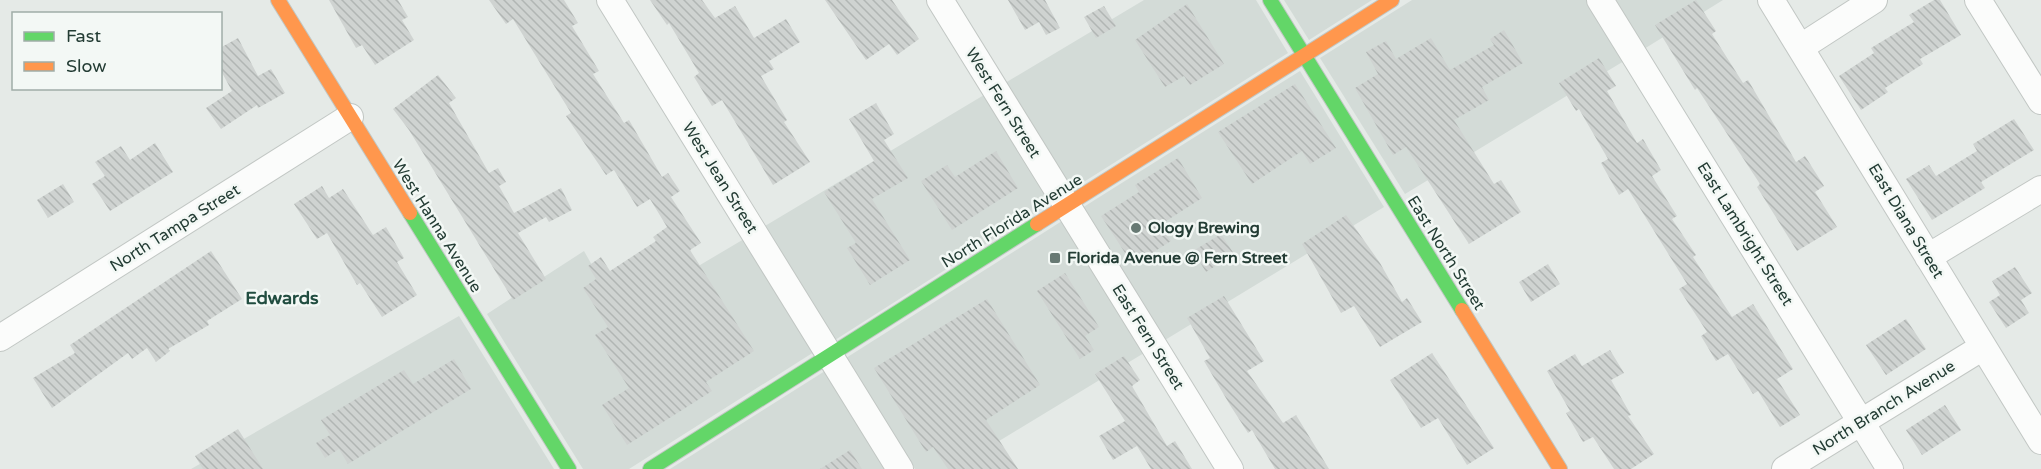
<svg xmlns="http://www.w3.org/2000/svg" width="2041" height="469" viewBox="0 0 2041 469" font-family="'Varela Round',sans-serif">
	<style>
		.built { fill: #d3dbd7 }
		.building { fill: url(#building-back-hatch) }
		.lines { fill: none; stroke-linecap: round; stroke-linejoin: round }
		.street-casing { stroke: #c2c7c4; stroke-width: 28 }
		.fast-casing { stroke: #c1c7c4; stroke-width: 16 }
		.slow-casing { stroke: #c1c7c4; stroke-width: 16 }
		.street { stroke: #fbfcfb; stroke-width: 26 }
		.fast { stroke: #63d668; stroke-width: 14 }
		.slow { stroke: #ff974d; stroke-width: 14 }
		.poi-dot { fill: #677973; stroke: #f3f8f5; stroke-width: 2 }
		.labels { text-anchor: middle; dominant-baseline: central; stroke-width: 5; stroke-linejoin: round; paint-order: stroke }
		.street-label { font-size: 16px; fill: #233c34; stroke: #f3f8f5 }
		.poi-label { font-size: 16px; font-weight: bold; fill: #233c34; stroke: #f3f8f5; text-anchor: start }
		.neighbourhood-label { font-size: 18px; font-weight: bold; fill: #214d40; stroke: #f3f8f5 }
	</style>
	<defs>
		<pattern id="building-back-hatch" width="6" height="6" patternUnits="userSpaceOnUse" patternTransform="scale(1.5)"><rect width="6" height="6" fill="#cfd3d1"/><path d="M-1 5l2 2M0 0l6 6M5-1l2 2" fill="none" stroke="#b1b6b4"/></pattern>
	</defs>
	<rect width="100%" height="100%" fill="#e5eae7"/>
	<path class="built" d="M1144 0H1256L1288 53 1071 190 1005 83Z
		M1284 0H1372L1309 40Z
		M1412 0H1586L1624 61 1405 194 1320 58Z
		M1614 0H1723L1644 49Z
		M1300 71 1384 207 1165 340 1082 208Z
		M984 95 1050 203 835 340 765 226Z
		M1062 221 1144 353 953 469H915L846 358Z
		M744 239 814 352 629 469H583L487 314 584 251 619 313Z
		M459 316 554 469H191Z
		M825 371 886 469H670Z"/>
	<path class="building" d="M329 0H398L408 17 402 20 414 40 375 65 362 45 356 48Z
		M489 0H564L578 23 572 26 599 71 593 74 624 123 629 120 662 177 668 173 680 191 671 197 701 243 690 250 754 351 706 382 712 391 627 445 602 405 629 388 595 335 608 327 583 288 596 279 588 266 601 257 610 271 656 241 653 237 667 227 650 199 637 207 614 170 606 175 566 116 571 113 513 19 506 24Z
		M650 0H702L715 18 735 6 754 38 786 19 800 42 769 61 774 69 761 76 787 120 784 122 810 162 773 185 722 100 712 106 694 77 699 73 669 23 667 25Z
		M825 0H892L919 39 897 55 889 44 866 60Z
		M1008 0H1045L1060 28 1046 35 1039 22 1025 30Z
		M1696 0 1716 31 1712 34 1743 83 1748 80 1796 162 1805 156 1824 186 1815 192 1837 227 1797 251 1757 187 1760 184 1697 88 1695 90 1655 25Z
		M1934 0H1940L1961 35 1920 59 1923 64 1885 88 1888 92 1861 110 1839 76 1874 53 1871 48 1914 22 1909 15Z
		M1187 4 1224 64 1190 85 1184 76 1165 87 1135 40Z
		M1104 6 1116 26 1096 38 1084 17Z
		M1504 30 1523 63 1482 87 1489 100 1454 120 1494 184 1501 180 1521 212 1469 244 1406 147 1393 155 1355 88 1378 74 1366 52 1386 41 1396 59 1431 38 1450 70 1494 45 1490 39Z
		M238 38 258 76 271 69 285 93 258 108 257 105 221 129 206 108 232 91 220 69V48Z
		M1599 58 1616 86 1607 91 1637 143 1643 139 1661 170 1652 176 1677 216 1672 219 1696 255 1693 257 1732 317 1753 304 1793 369 1777 379 1800 415 1780 427 1758 391 1753 394 1728 354 1716 361 1701 336 1707 332 1679 289 1687 284 1628 189 1619 195 1601 163 1608 159 1579 109 1576 111 1559 83Z
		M438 75 456 98 449 103 489 173 498 168 506 182 499 186 514 213 561 188 572 210 549 222 546 217 518 233 546 279 513 300 409 130 393 109Z
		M1295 84 1336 148 1310 164 1302 151 1252 184 1218 132Z
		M876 103 894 134 884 140 908 178 872 199 910 260 870 285 847 248 856 243 824 192 874 161 849 119Z
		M2014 119 2034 150 1981 182 1985 188 1932 220 1906 179 1929 165 1936 176 1977 151 1973 144Z
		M155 143 173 172 110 211 92 184 105 176 95 162 121 146 130 160Z
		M996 151 1018 188 952 230 921 181 947 165 955 177Z
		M1178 158 1202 198 1160 225 1171 241 1133 265 1101 216 1139 192 1135 185Z
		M63 184 74 202 48 218 37 200Z
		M322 186 329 198 343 189 373 235 386 227 404 258 397 262 417 295 382 317 360 283 357 285 327 233 317 239 294 204Z
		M1346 215 1380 263 1402 302 1407 298 1422 322 1380 347 1354 306 1341 313 1302 244Z
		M1221 234 1234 254 1206 272 1193 251Z
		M211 251 242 299 207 321 209 325 168 349 170 351 156 362 147 348 132 359 128 353 52 408 33 378 75 353 70 345Z
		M1548 264 1560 284 1531 302 1519 282Z
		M2015 267 2032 293 2021 300 2029 313 2006 328 1989 302 2000 295 1992 281Z
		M1065 273 1099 327 1085 336 1094 350 1080 359 1037 291Z
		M1224 296 1264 361 1247 371 1283 423 1296 415 1329 469H1275L1252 430 1248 433 1230 405 1204 361 1210 358 1187 318Z
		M987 299 1040 385 986 420 1018 469H948L933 447 926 452 874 368Z
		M1906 319 1926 349 1886 375 1866 345Z
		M1610 350 1624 373 1611 380 1631 415 1628 416 1654 454 1631 469H1614L1593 437 1583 442 1566 413 1570 411 1547 371 1575 354 1582 366Z
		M1432 353 1494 448 1467 465 1438 418 1421 428 1390 380Z
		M1124 356 1140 380 1132 386 1167 446 1175 441 1192 469H1151L1137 446 1113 460 1099 436 1125 421 1095 374Z
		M454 359 471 389 348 464 339 449 325 458 316 443 330 435 321 420 404 370 413 384Z
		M1945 405 1961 430 1922 455 1906 430Z
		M238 429 263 469H203L195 456Z
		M850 450 862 469H820Z"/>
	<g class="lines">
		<g class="street-casing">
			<path id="street" d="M610 0 900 469
				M940 0 1230 469
				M1600 0 1890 469
				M1771 0 2041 441
				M1978 0 2041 101
				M1801 47 1874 0
				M1928 257 2041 189
				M0 338 350 117
				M1785 469 1983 347"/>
		</g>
		<g class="fast-casing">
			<path id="fast" d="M1270 0 1462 310
				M410 213 569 469
				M650 469 1037 224"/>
		</g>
		<g class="slow-casing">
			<path id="slow" d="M278 0 410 213
				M1037 224 1392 0
				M1462 310 1560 469"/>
		</g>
		<use href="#street" class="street"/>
		<use href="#fast" class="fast"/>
		<use href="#slow" class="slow"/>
	</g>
	<g class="poi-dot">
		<circle cx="1136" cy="228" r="6"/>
		<rect x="1049" y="252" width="12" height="12" rx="3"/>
	</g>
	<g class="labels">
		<g class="street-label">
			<text transform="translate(1003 103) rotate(58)">West Fern Street</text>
			<text transform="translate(720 178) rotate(58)">West Jean Street</text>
			<text transform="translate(1012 221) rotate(-32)">North Florida Avenue</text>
			<text transform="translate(1906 221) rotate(59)">East Diana Street</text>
			<text transform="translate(437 226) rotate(58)">West Hanna Avenue</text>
			<text transform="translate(175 228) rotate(-32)">North Tampa Street</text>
			<text transform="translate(1745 234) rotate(58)">East Lambright Street</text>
			<text transform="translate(1446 253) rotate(58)">East North Street</text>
			<text transform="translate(1148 337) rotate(58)">East Fern Street</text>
			<text transform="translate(1884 408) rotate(-32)">North Branch Avenue</text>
		</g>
		<g class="poi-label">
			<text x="1148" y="228">Ology Brewing</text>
			<text x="1067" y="258">Florida Avenue @ Fern Street</text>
		</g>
		<g class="neighbourhood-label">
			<text x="282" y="298">Edwards</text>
		</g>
	</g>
	<rect x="12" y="12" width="210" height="78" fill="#f3f8f5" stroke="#a0ada8" stroke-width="1.5"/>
	<rect x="24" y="32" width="30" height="9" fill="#63d668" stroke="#a0ada8" stroke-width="1.5"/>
	<text x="66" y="42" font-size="18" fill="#233c34">Fast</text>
	<rect x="24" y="62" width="30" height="9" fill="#ff974d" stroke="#a0ada8" stroke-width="1.5"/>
	<text x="66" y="72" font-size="18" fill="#233c34">Slow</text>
</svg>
